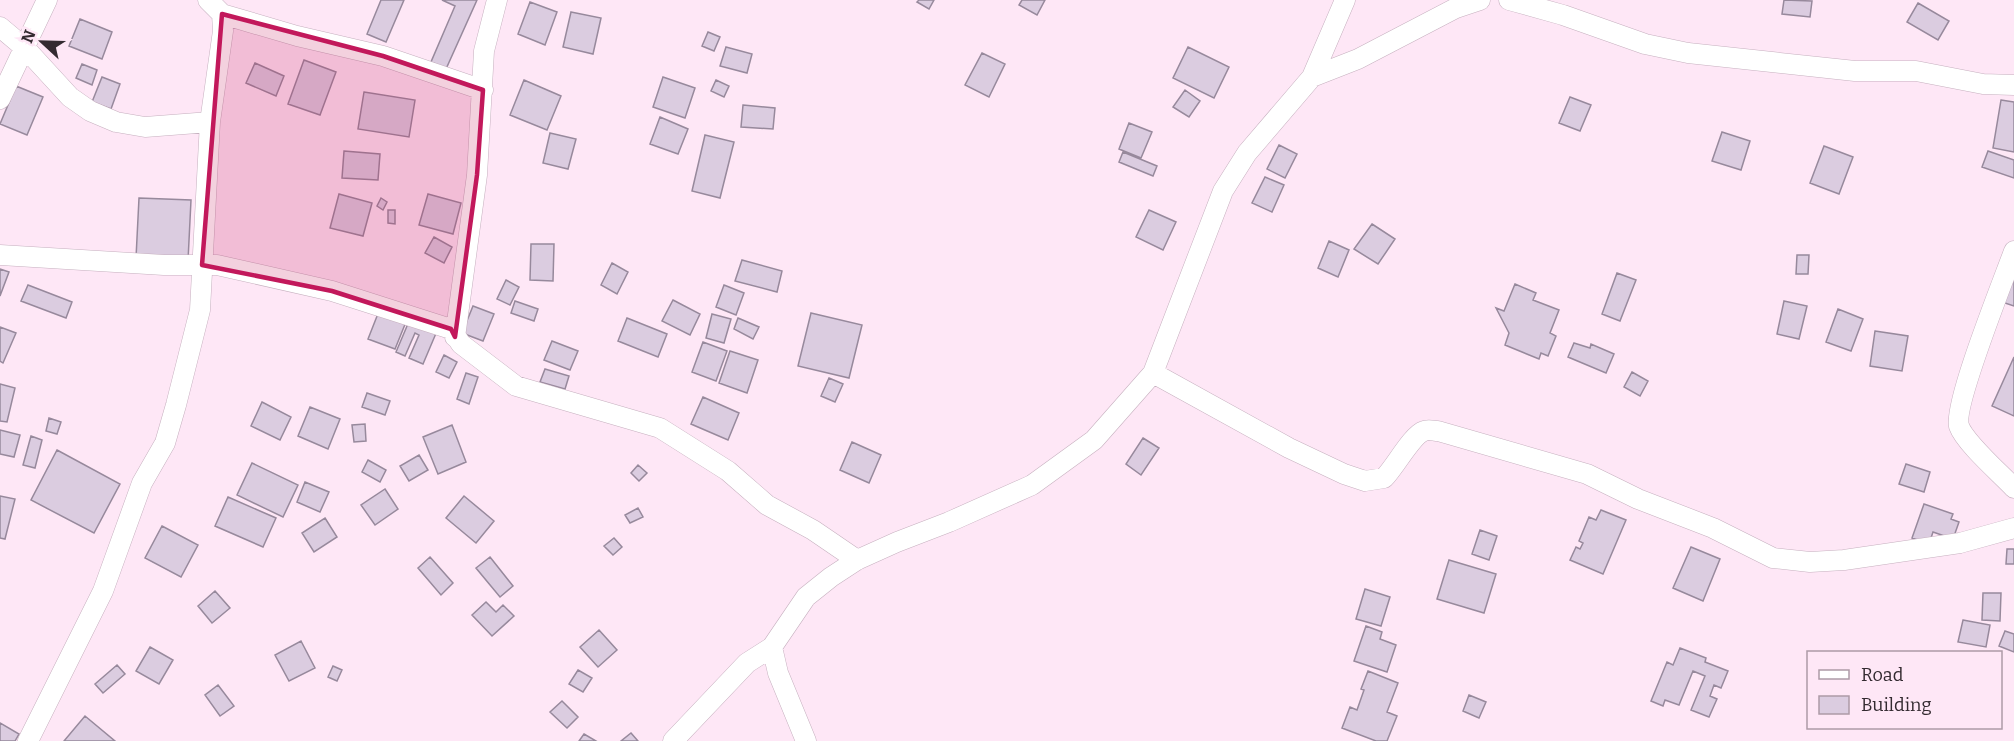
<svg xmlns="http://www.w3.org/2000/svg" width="2014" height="741" viewBox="0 0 2014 741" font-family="Bitter,serif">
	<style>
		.building { fill: #dbcce0; stroke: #97899c; stroke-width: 1.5 }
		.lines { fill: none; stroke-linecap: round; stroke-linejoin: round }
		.street-casing { stroke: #c6b0bf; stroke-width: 21 }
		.street { stroke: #fff; stroke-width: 20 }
		.marked { fill: #c2185b; fill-opacity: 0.2; stroke: #c2185b; stroke-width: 4.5; stroke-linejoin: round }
	</style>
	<rect width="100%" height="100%" fill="#fee7f6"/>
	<path class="building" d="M381 0H404L386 42 367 34Z
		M442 0H477L446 69 431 62 455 6Z
		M919 0H934L929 9 917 2Z
		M1022 0H1045L1037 15 1019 5Z
		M1784 0 1812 1 1810 17 1782 14Z
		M530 2 557 12 545 45 518 34Z
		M1918 3 1949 21 1938 40 1907 22Z
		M571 12 601 18 593 54 563 47Z
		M80 19 112 32 102 59 69 46Z
		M708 32 720 37 714 51 702 46Z
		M726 47 752 54 747 73 720 66Z
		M1188 47 1229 67 1214 98 1173 78Z
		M982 53 1005 64 989 97 965 85Z
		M304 60 336 72 320 115 288 104Z
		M255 63 284 76 276 96 246 83Z
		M82 64 97 70 92 85 76 78Z
		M102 77 120 84 111 109 92 102Z
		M663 77 695 88 685 118 653 107Z
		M524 80 561 96 547 130 510 115Z
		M716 80 729 86 724 97 711 91Z
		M16 86 43 97 27 135 0 124Z
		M1185 90 1200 101 1189 117 1173 107Z
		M364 92 415 100 409 137 358 129Z
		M1570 97 1591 105 1580 131 1559 123Z
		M2001 100 2014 102V152L1993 148Z
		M743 105 775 108 773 129 741 127Z
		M660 117 688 129 678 154 650 144Z
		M1129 123 1152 132 1141 158 1119 149Z
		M1722 132 1750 141 1741 170 1712 161Z
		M550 133 576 139 568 169 543 163Z
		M705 135 734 142 720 198 692 191Z
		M1279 145 1297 154 1285 178 1267 169Z
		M1824 146 1853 157 1839 194 1810 183Z
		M344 151 380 154 378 180 342 178Z
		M1988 151 2014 160V178L1982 167Z
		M1123 152 1157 166 1153 176 1119 162Z
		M1265 177 1284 185 1272 212 1252 203Z
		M339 194 372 203 363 236 330 228Z
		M428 194 461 203 453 234 419 225Z
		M139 198 191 200 188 261 136 258Z
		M381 198 387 202 383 210 377 206Z
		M388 210H395V224L388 223Z
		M1149 210 1176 222 1163 250 1136 237Z
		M1372 224 1395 239 1378 264 1354 249Z
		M434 237 452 247 444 263 425 253Z
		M1329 241 1349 250 1338 277 1318 268Z
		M531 244H554L553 281 530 280Z
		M1797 255H1809L1808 274H1796Z
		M742 260 782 271 777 292 735 281Z
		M612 263 628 272 617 294 601 285Z
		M0 269 9 272 0 296Z
		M2014 271V306L2002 302Z
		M1617 273 1636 280 1620 321 1602 314Z
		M506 280 519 287 510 305 497 299Z
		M1515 284 1536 293 1533 300 1559 310 1550 333 1556 336 1548 356 1541 353 1539 359 1505 345 1509 333 1496 308 1504 311Z
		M28 285 72 302 66 318 21 301Z
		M724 285 744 293 736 315 716 307Z
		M673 300 700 314 690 335 662 321Z
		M515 301 538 309 534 321 511 313Z
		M1784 301 1807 306 1799 339 1777 334Z
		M381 306 408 317 395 349 368 339Z
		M473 306 494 314 483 341 462 333Z
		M1838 309 1863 319 1851 351 1826 342Z
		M811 313 862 325 849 378 798 366Z
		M712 314 731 319 724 343 706 338Z
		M627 318 667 334 658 357 618 341Z
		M738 318 759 327 753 339 734 329Z
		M410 319 437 331 423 364 409 358 419 335 415 333 405 356 396 352Z
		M0 327 16 333 3 363 0 361Z
		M1875 331 1908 336 1902 371 1870 366Z
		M552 341 578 351 570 370 544 360Z
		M703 342 727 351 716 381 692 372Z
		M1574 343 1590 348 1591 344 1614 354 1606 373 1568 357Z
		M730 351 758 360 747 393 719 383Z
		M444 355 457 362 449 378 436 372Z
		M2014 357V416L1992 406Z
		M545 369 569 376 565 389 540 382Z
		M1632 372 1648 381 1640 396 1624 387Z
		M466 373 478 377 469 404 457 399Z
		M829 378 843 384 835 402 821 396Z
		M0 384 15 388 7 422 0 421Z
		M367 393 390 401 385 415 362 407Z
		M703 397 739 413 728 440 691 424Z
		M262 402 291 417 280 440 251 426Z
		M310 407 340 419 328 449 298 436Z
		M49 418 61 422 57 434 46 431Z
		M365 424 366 441 354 442 352 425Z
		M452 425 466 462 438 474 423 437Z
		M0 430 20 435 14 457 0 454Z
		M31 436 42 440 35 468 23 465Z
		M1143 438 1159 448 1141 475 1126 464Z
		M852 442 881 455 869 483 840 470Z
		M57 450 120 484 94 533 31 500Z
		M419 455 428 470 409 481 400 466Z
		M368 460 386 470 380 482 362 472Z
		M252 463 298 485 283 517 237 495Z
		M1906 464 1930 472 1924 492 1899 484Z
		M638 465 647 473 639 481 631 473Z
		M305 482 329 492 320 512 297 502Z
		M385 489 398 509 375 525 361 505Z
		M0 496 15 499 5 539 0 538Z
		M464 496 494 521 476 543 446 518Z
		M228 497 276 518 263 547 215 526Z
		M1924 504 1953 514 1951 519 1959 522 1953 539 1933 532 1929 544 1912 538Z
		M638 508 643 517 630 523 625 515Z
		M1601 510 1626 520 1603 574 1570 560 1576 547 1580 549 1583 543 1579 541 1589 517 1596 520Z
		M325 518 337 537 314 552 302 533Z
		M162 526 198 545 181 577 145 558Z
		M1480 530 1497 536 1489 560 1472 554Z
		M614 538 622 547 613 555 604 546Z
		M1691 547 1720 559 1703 601 1673 588Z
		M2007 549H2014V564H2006Z
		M430 557 453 583 441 595 418 568Z
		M490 557 513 586 500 597 476 568Z
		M1449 560 1496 574 1484 613 1437 599Z
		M1365 589 1390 597 1381 626 1356 619Z
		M215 591 230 608 212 623 198 606Z
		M1983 593H2001L2000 621 1982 620Z
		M486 602 496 612 503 605 514 616 492 636 472 615Z
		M1963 620 1990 625 1986 647 1958 642Z
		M1366 626 1382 632 1380 639 1396 645 1387 672 1354 661Z
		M599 630 617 650 598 667 580 647Z
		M2005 631 2014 634V652L1999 646Z
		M301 641 315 668 289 681 275 655Z
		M150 647 173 660 159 684 136 671Z
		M1680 648 1706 658 1705 662 1728 671 1721 688 1714 685 1710 696 1717 699 1709 717 1691 710 1705 676 1693 671 1679 705 1665 700 1663 706 1651 701 1667 662 1673 665Z
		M117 665 125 674 103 693 95 684Z
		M333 666 342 670 337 681 328 677Z
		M578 670 592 678 583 692 569 684Z
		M1368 671 1398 683 1387 712 1397 716 1387 741H1376L1342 728 1350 707 1357 710 1364 690 1361 689Z
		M218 685 234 706 220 716 205 695Z
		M1469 695 1486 702 1479 718 1463 711Z
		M562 701 578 717 567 728 550 712Z
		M85 716 115 741H64Z
		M0 723 19 734 15 741H0Z
		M631 733 638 741H621Z
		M584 734 596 741H579Z"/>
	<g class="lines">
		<g class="street-casing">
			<path id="street" d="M1509 0 1563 15 1645 44 1688 53 1855 71H1916L1983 84 2014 85
				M222 14 297 36 383 56 483 90
				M0 27 25 48 70 97 90 111 116 122 145 127 210 122
				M1312 77 1358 59 1456 8 1480 0
				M0 99 47 0
				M2014 251C2004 279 1953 405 1959 426 1965 443 2001 474 2014 488
				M0 255 164 265H217L332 291 451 329 461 344 516 386 660 428 728 471 767 505 813 530 857 560
				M455 337 477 175 484 51 497 0
				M1153 373 1289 448 1344 474 1365 481 1384 478C1395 467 1412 435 1424 431 1428 429 1434 431 1438 431L1587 474 1638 499 1713 528 1773 558 1810 562 1844 560 1960 543 2014 528
				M772 647 778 673 806 741
				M28 741 103 591 142 483 165 443 176 405 200 310 210 122 223 31 222 14 208 0
				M673 741 747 663 772 647 806 597 831 577 857 560 897 542 949 522 1032 485 1094 440 1153 373 1223 191 1247 153 1312 77 1345 0"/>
		</g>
		<use href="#street" class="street"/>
	</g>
	<path class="marked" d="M222 14 383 56 483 90 477 175 455 337 451 329 332 291 202 265Z"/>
	<rect x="1807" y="651" width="195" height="78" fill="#fee7f6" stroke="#ad9ba7" stroke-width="1.5"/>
	<rect x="1819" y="670" width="30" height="9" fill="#ffffff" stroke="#ad9ba7" stroke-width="1.5"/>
	<text x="1861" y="681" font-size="18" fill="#332a30">Road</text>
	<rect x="1819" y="696" width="30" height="18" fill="#dbcce0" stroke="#ad9ba7" stroke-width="1.5"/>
	<text x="1861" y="711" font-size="18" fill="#332a30">Building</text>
	<g transform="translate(42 42) rotate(292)" stroke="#fee7f6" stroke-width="4.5" paint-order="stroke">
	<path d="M0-4.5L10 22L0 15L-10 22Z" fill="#332a30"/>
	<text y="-9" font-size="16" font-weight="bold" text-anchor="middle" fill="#332a30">N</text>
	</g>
</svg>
